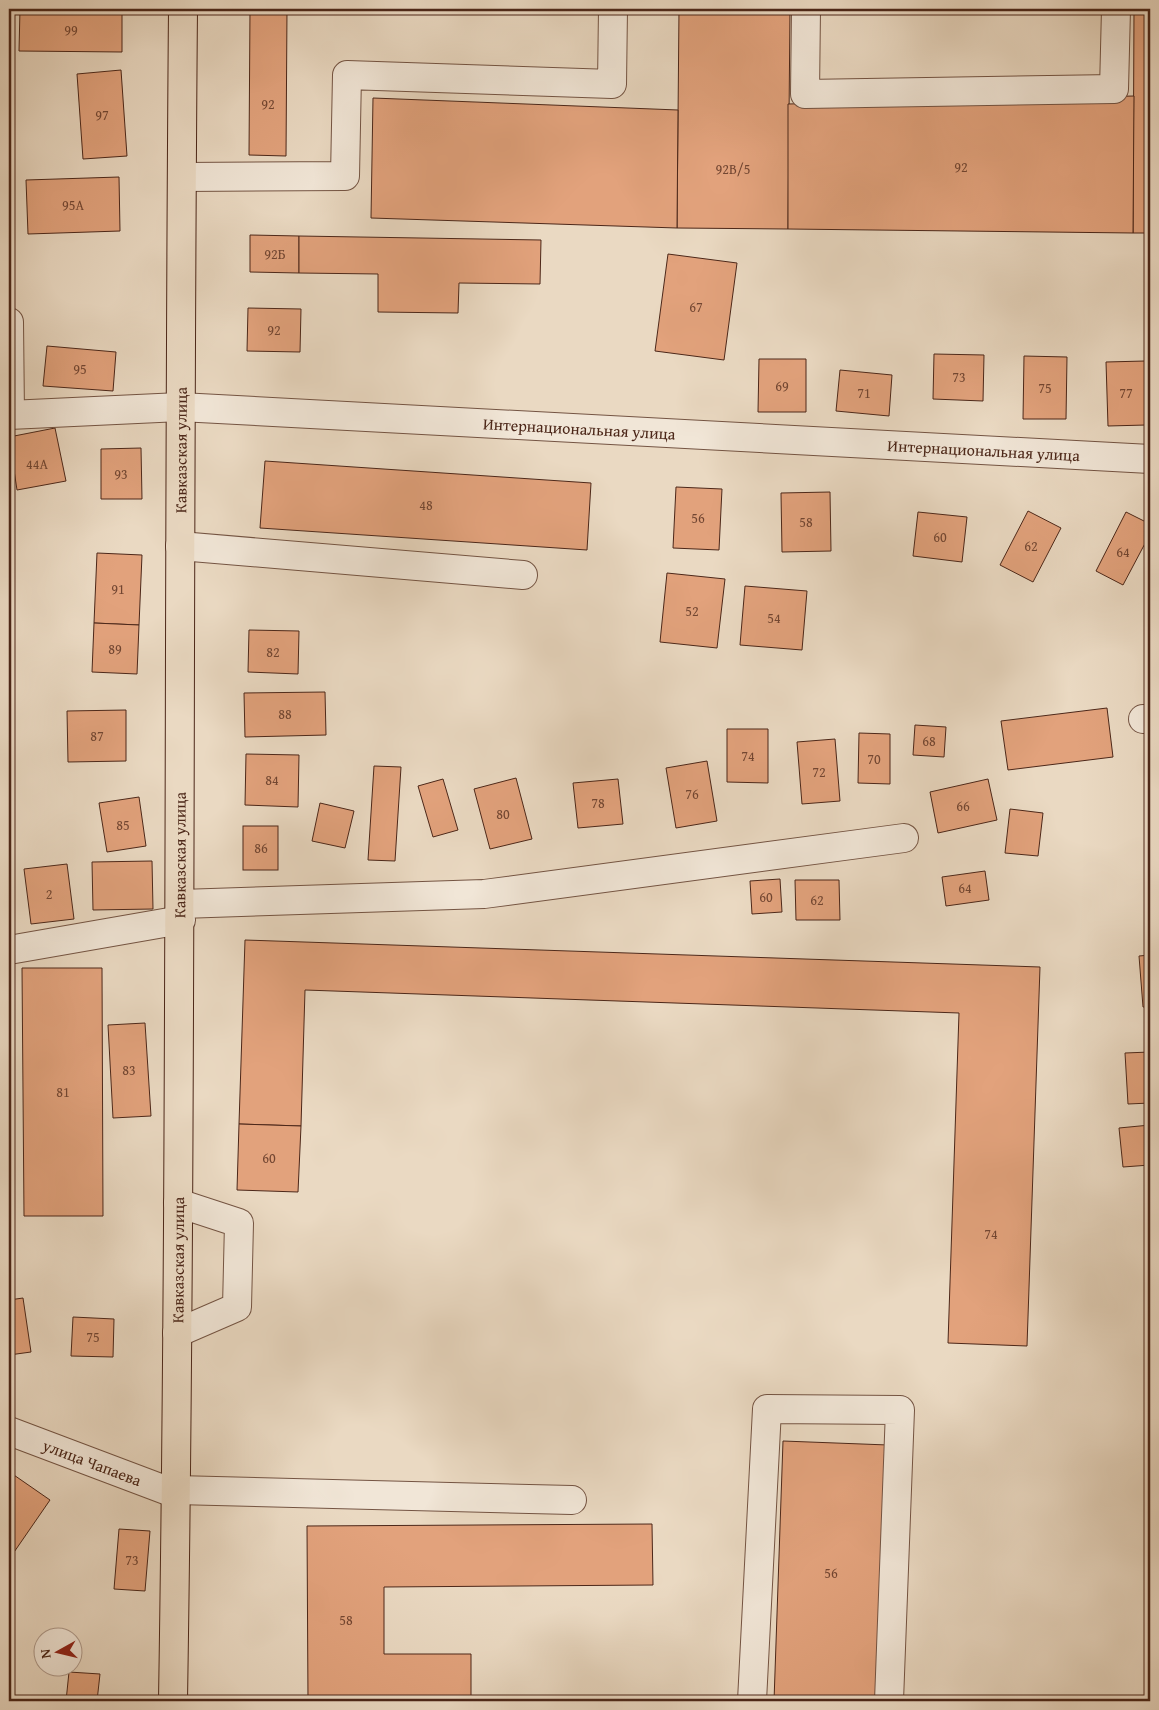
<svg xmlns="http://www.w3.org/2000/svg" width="1159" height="1710" font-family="'Gentium Book Plus',serif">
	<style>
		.building { fill: #e2a27c; stroke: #4c2719 }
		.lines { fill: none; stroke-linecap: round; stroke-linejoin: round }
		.minor-casing { stroke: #745443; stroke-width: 30 }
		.major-casing { stroke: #4c2719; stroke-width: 30 }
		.minor { stroke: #f1e6d7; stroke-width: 28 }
		.major { stroke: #ead9c2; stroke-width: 28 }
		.labels { text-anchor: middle; stroke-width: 5; stroke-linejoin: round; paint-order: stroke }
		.number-label { font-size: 14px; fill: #724632 }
		.street-label { font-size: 16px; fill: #4c2719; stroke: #f1e6d7 }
	</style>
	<rect width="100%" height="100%" fill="#ead9c2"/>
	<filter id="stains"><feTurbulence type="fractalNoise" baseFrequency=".004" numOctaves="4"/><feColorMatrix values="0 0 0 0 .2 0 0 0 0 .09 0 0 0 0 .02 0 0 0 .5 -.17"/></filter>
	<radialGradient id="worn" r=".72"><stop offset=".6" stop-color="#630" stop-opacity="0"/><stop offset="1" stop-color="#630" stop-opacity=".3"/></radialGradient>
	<g class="building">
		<path d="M 20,9 L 122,9 L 122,52 L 19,51 Z"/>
		<path d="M 250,9 L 287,9 L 286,156 L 249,155 Z"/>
		<path d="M 679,9 L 790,9 L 788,229 L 677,228 Z"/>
		<path d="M 1134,9 L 1150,9 L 1150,233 L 1133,233 Z"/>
		<path d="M 121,70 L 127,156 L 83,159 L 77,74 Z"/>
		<path d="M 1134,96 L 1133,233 L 788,229 L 788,104 Z"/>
		<path d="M 373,98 L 678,110 L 677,228 L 371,218 Z"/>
		<path d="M 119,177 L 120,231 L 28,234 L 26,180 Z"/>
		<path d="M 250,235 L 299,236 L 299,273 L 250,272 Z"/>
		<path d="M 299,236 L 541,240 L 540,284 L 459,283 L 458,313 L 378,312 L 378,274 L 299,273 Z"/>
		<path d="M 668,254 L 737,263 L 724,360 L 655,351 Z"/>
		<path d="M 248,308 L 301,309 L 300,352 L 247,351 Z"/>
		<path d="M 47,346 L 116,352 L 113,391 L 43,386 Z"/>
		<path d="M 934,354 L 984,355 L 983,401 L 933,399 Z"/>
		<path d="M 1024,356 L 1067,357 L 1066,419 L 1023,419 Z"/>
		<path d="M 759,359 L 806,359 L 806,412 L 758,412 Z"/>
		<path d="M 1145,361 L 1146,425 L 1108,426 L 1106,362 Z"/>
		<path d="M 840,370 L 892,375 L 889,416 L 836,411 Z"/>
		<path d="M 55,428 L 66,481 L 17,490 L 9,437 Z"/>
		<path d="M 141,448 L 142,499 L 101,499 L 101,449 Z"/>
		<path d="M 265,461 L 591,483 L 587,550 L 260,528 Z"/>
		<path d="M 676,487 L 722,489 L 719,550 L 673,548 Z"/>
		<path d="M 830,492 L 831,551 L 782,552 L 781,493 Z"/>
		<path d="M 1028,511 L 1061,528 L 1033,582 L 1000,565 Z"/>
		<path d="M 918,512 L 967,517 L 962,562 L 913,556 Z"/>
		<path d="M 1126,512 L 1150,524 L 1150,534 L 1123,585 L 1096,571 Z"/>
		<path d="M 97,553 L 142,555 L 139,625 L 94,623 Z"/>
		<path d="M 667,573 L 725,579 L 717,648 L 660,642 Z"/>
		<path d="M 745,586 L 807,591 L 802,650 L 740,645 Z"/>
		<path d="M 94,623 L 139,625 L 137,674 L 92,672 Z"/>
		<path d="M 249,630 L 299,631 L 298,674 L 248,672 Z"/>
		<path d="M 325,692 L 326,735 L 245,737 L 244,693 Z"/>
		<path d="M 1107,708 L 1113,757 L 1008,770 L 1001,721 Z"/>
		<path d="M 126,710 L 126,761 L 68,762 L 67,711 Z"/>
		<path d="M 915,725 L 946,727 L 944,757 L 913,755 Z"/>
		<path d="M 727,729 L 768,729 L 768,783 L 727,782 Z"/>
		<path d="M 859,733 L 890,734 L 890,784 L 858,783 Z"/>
		<path d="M 835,739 L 840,801 L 802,804 L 797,742 Z"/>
		<path d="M 246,754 L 299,755 L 298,807 L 245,805 Z"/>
		<path d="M 707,761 L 717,821 L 676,828 L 666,768 Z"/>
		<path d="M 374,766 L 401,767 L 395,861 L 368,860 Z"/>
		<path d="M 516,778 L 532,839 L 490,849 L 474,789 Z"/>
		<path d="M 443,779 L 458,830 L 433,837 L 418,786 Z"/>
		<path d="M 618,779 L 623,824 L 578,828 L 573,783 Z"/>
		<path d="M 988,779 L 997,820 L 938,833 L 930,792 Z"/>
		<path d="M 139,797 L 146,846 L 107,852 L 99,803 Z"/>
		<path d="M 320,803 L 354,811 L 345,848 L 312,841 Z"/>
		<path d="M 1010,809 L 1043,813 L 1038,856 L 1005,853 Z"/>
		<rect x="243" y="826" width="35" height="44"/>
		<path d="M 152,861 L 153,909 L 93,910 L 92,862 Z"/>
		<path d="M 67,864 L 74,919 L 31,924 L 24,869 Z"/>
		<path d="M 985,871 L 989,900 L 946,906 L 942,877 Z"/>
		<path d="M 780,879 L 782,912 L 752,914 L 750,881 Z"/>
		<path d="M 795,880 L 839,880 L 840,920 L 796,920 Z"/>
		<path d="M 245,940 L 1040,967 L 1027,1346 L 948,1343 L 959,1013 L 305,990 L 301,1126 L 239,1124 Z"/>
		<path d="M 1150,955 L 1150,1007 L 1143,1007 L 1139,956 Z"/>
		<path d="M 22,968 L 102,968 L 103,1216 L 24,1216 Z"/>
		<path d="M 145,1023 L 151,1116 L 113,1118 L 108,1025 Z"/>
		<path d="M 1150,1052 L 1150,1103 L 1128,1104 L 1125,1053 Z"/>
		<path d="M 239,1124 L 301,1126 L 298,1192 L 237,1190 Z"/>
		<path d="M 1150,1125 L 1150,1165 L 1123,1167 L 1119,1128 Z"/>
		<path d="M 23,1298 L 31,1352 L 9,1355 L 9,1300 Z"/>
		<path d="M 73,1317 L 114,1319 L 113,1357 L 71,1356 Z"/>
		<path d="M 783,1441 L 888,1445 L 879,1701 L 774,1701 Z"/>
		<path d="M 11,1473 L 50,1500 L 10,1558 L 9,1477 Z"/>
		<path d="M 652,1524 L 653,1585 L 384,1587 L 384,1654 L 471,1654 L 471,1701 L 308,1701 L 307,1526 Z"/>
		<path d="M 119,1529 L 150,1531 L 145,1591 L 114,1589 Z"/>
		<path d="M 69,1672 L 100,1674 L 97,1701 L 66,1701 Z"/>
	</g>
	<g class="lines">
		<defs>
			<g id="minor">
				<path d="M 806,9 L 805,94 L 1114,89 L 1116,9"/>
				<path d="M 182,177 L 345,176 L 347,75 L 612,84 L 613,9"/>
				<path d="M 9,322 L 10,415"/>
				<path id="s1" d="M 9,415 L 180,407 L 1150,459"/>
				<path d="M 180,546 L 523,575"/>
				<path d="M 1143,719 L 1150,719"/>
				<path d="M 181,904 L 484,894 L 904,838"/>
				<path d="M 9,950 L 181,920"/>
				<path d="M 177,1333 L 237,1307 L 239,1223 L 178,1203"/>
				<path id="s2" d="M 9,1431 L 176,1494"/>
				<path d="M 176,1490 L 572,1500"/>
				<path d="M 752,1701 L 767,1409 L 900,1410 L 889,1701"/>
			</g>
			<g id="major">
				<path id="s3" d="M 173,1701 C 182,1137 178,573 183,9"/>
			</g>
		</defs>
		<use href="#minor" class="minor-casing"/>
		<use href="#major" class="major-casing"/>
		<use href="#minor" class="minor"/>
		<use href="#major" class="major"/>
	</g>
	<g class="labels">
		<g class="number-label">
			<text x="71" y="35">99</text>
			<text x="268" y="109">92</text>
			<text x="102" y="120">97</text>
			<text x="961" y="172">92</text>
			<text x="733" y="174">92В/5</text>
			<text x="73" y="210">95А</text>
			<text x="275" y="259">92Б</text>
			<text x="696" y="312">67</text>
			<text x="274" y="335">92</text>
			<text x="80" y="374">95</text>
			<text x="959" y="382">73</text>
			<text x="782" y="391">69</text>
			<text x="1045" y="393">75</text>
			<text x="864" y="398">71</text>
			<text x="1126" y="398">77</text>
			<text x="37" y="469">44А</text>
			<text x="121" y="479">93</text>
			<text x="426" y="510">48</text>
			<text x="698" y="523">56</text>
			<text x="806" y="527">58</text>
			<text x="940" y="542">60</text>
			<text x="1031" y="551">62</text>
			<text x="1123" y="557">64</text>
			<text x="118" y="594">91</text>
			<text x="692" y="616">52</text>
			<text x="774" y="623">54</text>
			<text x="115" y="654">89</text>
			<text x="273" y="657">82</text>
			<text x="285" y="719">88</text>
			<text x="97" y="741">87</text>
			<text x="929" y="746">68</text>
			<text x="748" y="761">74</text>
			<text x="874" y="764">70</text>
			<text x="819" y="777">72</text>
			<text x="272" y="785">84</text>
			<text x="692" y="799">76</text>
			<text x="598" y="808">78</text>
			<text x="963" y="811">66</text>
			<text x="503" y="819">80</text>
			<text x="123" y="830">85</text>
			<text x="261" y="853">86</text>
			<text x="965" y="893">64</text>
			<text x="49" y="899">2</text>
			<text x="766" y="902">60</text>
			<text x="817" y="905">62</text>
			<text x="129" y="1075">83</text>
			<text x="63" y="1097">81</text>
			<text x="269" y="1163">60</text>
			<text x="991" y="1239">74</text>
			<text x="93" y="1342">75</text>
			<text x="132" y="1565">73</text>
			<text x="831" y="1578">56</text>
			<text x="346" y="1625">58</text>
		</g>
		<g class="street-label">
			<text dy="6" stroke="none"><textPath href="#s1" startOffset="571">Интернациональная улица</textPath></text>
			<text dy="6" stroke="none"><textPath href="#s3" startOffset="1251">Кавказская улица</textPath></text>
			<text dy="6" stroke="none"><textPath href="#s1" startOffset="976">Интернациональная улица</textPath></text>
			<text dy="6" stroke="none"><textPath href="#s3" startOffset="846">Кавказская улица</textPath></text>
			<text dy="6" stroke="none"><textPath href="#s3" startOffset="441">Кавказская улица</textPath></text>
			<text dy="6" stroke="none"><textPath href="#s2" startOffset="89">улица Чапаева</textPath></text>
		</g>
	</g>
	<rect width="1159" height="1710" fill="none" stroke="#ead9c2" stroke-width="30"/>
	<rect x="10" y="10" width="1139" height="1690" fill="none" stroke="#4c2719" stroke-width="2.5"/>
	<rect x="15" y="15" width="1129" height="1680" fill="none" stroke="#4c2719"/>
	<g transform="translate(58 1652) rotate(262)"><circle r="24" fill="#f1e6d7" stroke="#af9a8b"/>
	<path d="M0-4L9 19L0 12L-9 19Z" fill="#8f2418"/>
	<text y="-8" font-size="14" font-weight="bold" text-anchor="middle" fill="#4c2719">N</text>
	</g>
	<rect width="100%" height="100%" filter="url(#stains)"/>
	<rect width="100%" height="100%" fill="url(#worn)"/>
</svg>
